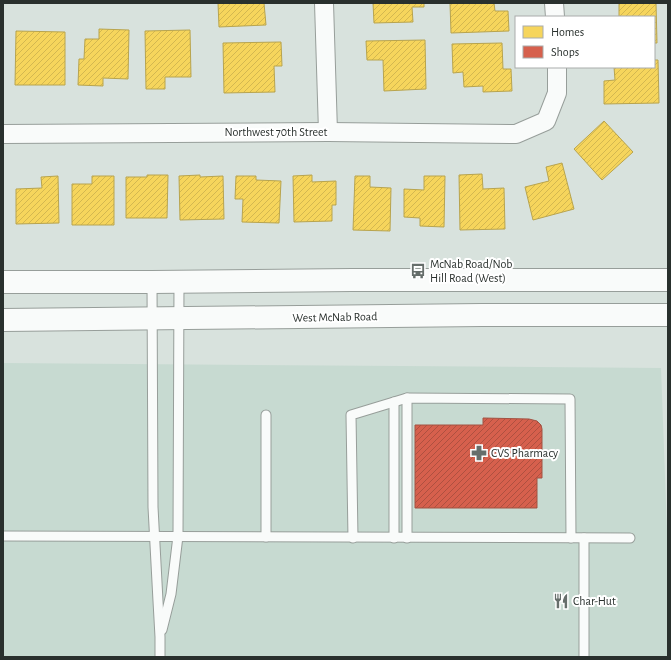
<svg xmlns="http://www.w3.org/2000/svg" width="671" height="660" font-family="'Alegreya Sans',sans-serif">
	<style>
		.built { fill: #c7dad1 }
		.homes { fill: url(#homes-hatch); stroke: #b8a44e }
		.shops { fill: url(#shops-hatch); stroke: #a25243 }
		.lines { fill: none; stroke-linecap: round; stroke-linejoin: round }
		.lane-casing { stroke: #979e9a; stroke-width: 11 }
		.street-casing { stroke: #979e9a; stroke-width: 20 }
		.secondary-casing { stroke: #979e9a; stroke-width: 24 }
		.lane { stroke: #f9fbfa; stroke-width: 9 }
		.street { stroke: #f9fbfa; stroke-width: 18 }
		.secondary { stroke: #f9fbfa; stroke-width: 22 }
		.labels { text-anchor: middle; stroke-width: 4; stroke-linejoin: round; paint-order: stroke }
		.street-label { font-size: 12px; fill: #29302d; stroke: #fff }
		.poi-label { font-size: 12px; fill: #29302d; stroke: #fff; text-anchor: start }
	</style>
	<defs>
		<pattern id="homes-hatch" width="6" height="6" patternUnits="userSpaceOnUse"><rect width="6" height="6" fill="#f6d55c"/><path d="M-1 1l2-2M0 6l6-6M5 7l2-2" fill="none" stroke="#d3b750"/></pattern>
		<pattern id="shops-hatch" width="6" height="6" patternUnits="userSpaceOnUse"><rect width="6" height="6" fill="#d6604d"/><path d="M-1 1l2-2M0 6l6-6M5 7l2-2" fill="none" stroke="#ae5040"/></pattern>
	</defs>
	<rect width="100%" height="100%" fill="#d8e2dd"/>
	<path class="built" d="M 3,363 L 661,368 L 668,557 L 668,657 L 3,657 Z"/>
	<g class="homes">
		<path d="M 218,3 L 264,3 L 266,25 L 219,27 Z"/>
		<path d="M 373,3 L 424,3 L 424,7 L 412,7 L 413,22 L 374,23 Z"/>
		<path d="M 450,3 L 494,3 L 495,11 L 508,11 L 509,31 L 451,33 Z"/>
		<path d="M 619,3 L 656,3 L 657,43 L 654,43 L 654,17 L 619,17 Z"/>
		<path d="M 99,29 L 129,30 L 128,79 L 103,78 L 103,86 L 78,85 L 79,59 L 84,59 L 85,39 L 99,39 Z"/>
		<path d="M 190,30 L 191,77 L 165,77 L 165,89 L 146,89 L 145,31 Z"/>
		<path d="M 16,31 L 65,32 L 65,85 L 15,85 Z"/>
		<path d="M 425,40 L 426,89 L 384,91 L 383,60 L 367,60 L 366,41 Z"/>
		<path d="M 281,42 L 282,66 L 274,66 L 275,92 L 224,93 L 223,43 Z"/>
		<path d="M 502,43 L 503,69 L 511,69 L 512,91 L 483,92 L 483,86 L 464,87 L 463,72 L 453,73 L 452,44 Z"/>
		<path d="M 654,60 L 658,60 L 659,103 L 604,104 L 604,81 L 615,80 L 614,67 L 654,67 Z"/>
		<path d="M 604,121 L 633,152 L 602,180 L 574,149 Z"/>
		<path d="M 562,163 L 574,209 L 533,220 L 525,187 L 549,181 L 546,167 Z"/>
		<path d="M 482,174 L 483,189 L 504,188 L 505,229 L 460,230 L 459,175 Z"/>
		<path d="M 147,175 L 168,175 L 167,218 L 126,218 L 126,177 L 147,177 Z"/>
		<path d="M 200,175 L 200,177 L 223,176 L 224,219 L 180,220 L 179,176 Z"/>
		<path d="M 312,175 L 312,182 L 336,181 L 336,205 L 332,205 L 332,221 L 294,222 L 293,176 Z"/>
		<path d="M 58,176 L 59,223 L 16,224 L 16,189 L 42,188 L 41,177 Z"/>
		<path d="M 92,176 L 114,176 L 114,225 L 72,225 L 72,184 L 92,184 Z"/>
		<path d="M 236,176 L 256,176 L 256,180 L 281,181 L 279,223 L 242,222 L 243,199 L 235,199 Z"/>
		<path d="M 355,176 L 370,176 L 370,187 L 391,188 L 390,231 L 353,230 Z"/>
		<path d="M 424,176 L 445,176 L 444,227 L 420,226 L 420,218 L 404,217 L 404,189 L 424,190 Z"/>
	</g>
	<path class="shops" d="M 483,418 L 529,419 L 537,421 L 541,425 L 542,429 L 542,478 L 537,478 L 537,508 L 415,508 L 415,425 L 483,425 Z"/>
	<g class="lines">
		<defs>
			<g id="lane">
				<path d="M 152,282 L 153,507 L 158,601 L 160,637 L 160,657"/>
				<path d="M 394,402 L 394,538"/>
				<path d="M 266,415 L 266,537"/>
				<path d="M 3,536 L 630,538"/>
				<path d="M 353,538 L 351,415 L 407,398 L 570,399 L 571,538"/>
				<path d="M 407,538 L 407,398"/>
				<path d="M 162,630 L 171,594 L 178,536 L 179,282"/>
				<path d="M 584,657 L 584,538"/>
			</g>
			<g id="street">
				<path d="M 324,3 L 328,132"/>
				<path d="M 554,3 L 555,17"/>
				<path d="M 3,134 L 328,132 L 516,134 L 546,121 L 557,93 L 557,67"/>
			</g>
			<g id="secondary">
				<path d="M 3,282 L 152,282 L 352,280 L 668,280"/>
				<path d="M 3,320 L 482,315 L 668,315"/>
			</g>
		</defs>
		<use href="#lane" class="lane-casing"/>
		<use href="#street" class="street-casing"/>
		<use href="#secondary" class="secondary-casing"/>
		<use href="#lane" class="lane"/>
		<use href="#street" class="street"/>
		<use href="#secondary" class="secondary"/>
	</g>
	<defs>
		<symbol id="bus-bare" viewBox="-9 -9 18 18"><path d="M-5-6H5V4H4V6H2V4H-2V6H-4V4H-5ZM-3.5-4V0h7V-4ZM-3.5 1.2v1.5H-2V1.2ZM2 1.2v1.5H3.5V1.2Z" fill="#666e6b" stroke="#fff" stroke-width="2.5" paint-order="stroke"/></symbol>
		<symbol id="pharmacy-bare" viewBox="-9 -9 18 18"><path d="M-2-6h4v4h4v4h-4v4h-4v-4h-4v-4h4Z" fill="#666e6b" stroke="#fff" stroke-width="2.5" paint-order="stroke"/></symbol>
		<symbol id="restaurant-bare" viewBox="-9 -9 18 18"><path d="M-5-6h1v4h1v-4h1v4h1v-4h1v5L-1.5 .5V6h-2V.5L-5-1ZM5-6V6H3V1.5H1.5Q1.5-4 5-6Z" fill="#666e6b" stroke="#fff" stroke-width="2.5" paint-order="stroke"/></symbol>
	</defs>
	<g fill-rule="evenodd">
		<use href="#bus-bare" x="407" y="260" width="22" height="22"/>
		<use href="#pharmacy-bare" x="468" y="442" width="22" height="22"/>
		<use href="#restaurant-bare" x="550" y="590" width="22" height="22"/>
	</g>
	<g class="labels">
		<g class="street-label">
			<text x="276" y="136">Northwest 70th Street</text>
			<text transform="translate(335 317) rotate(-1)" y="4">West McNab Road</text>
		</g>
		<g class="poi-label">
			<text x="430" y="268">McNab Road/Nob<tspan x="430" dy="14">Hill Road (West)</tspan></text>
			<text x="491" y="457">CVS Pharmacy</text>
			<text x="573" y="605">Char-Hut</text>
		</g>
	</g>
	<rect width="671" height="660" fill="none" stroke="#29302d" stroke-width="8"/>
	<rect x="515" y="16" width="140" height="52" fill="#ffffff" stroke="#a9acab"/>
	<rect x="523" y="26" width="20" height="12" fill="#f6d55c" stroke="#a9acab"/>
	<text x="551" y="36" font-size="12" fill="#29302d">Homes</text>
	<rect x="523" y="46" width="20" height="12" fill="#d6604d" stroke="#a9acab"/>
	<text x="551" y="56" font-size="12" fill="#29302d">Shops</text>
</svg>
